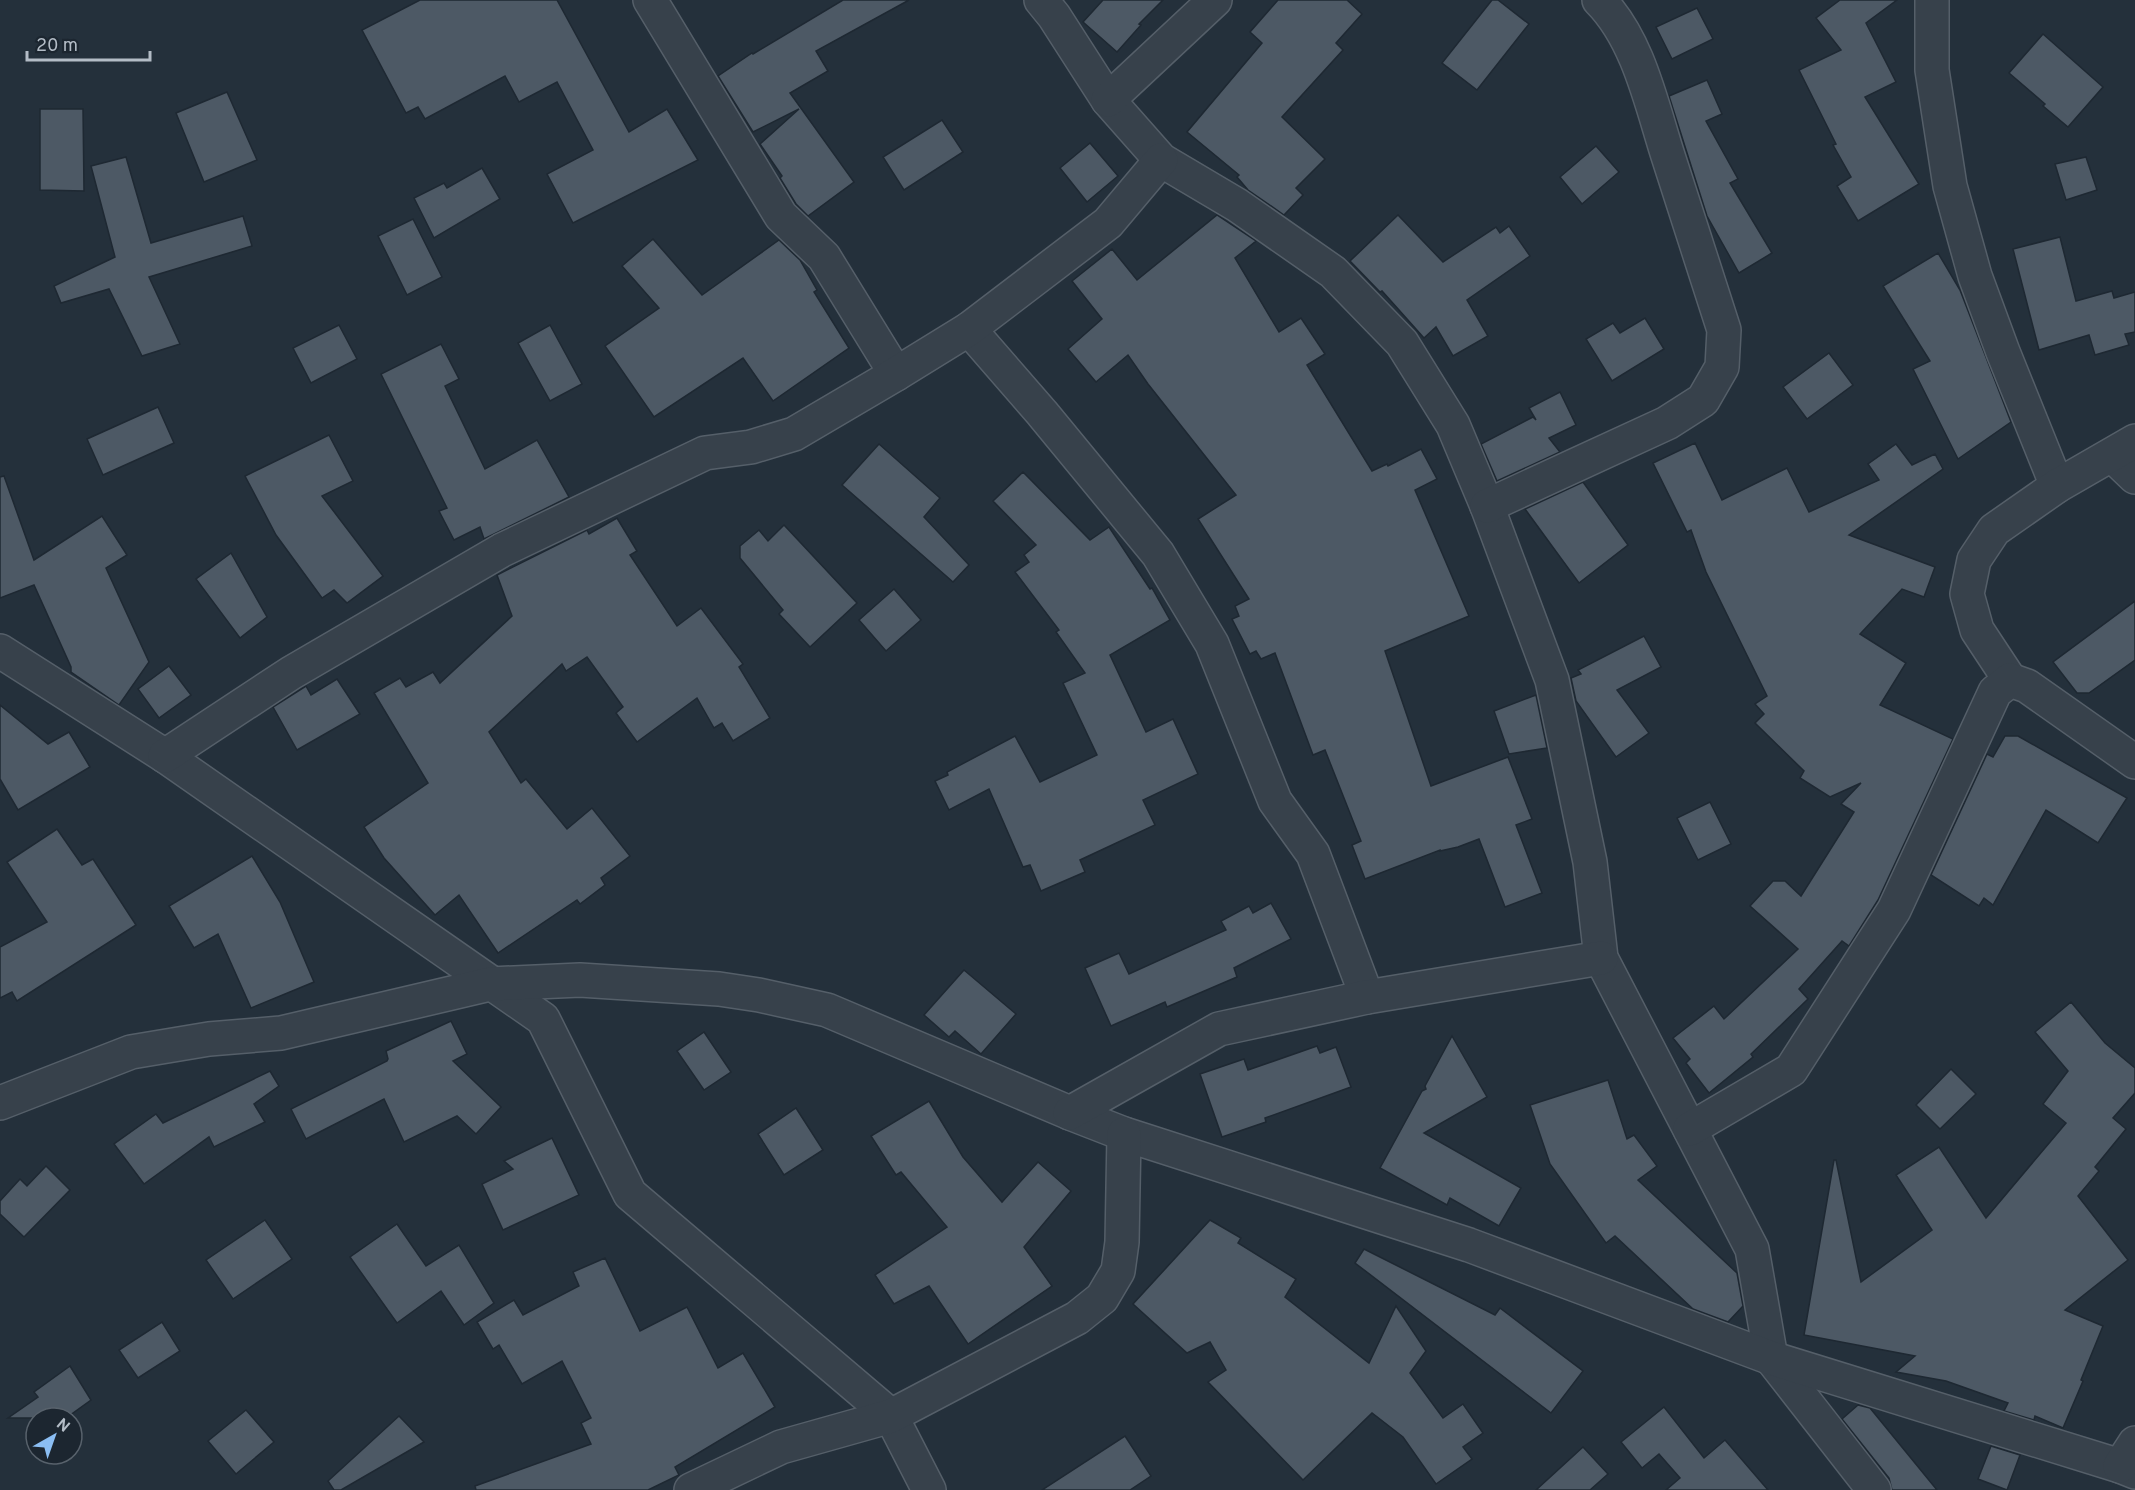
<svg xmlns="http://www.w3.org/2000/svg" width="2135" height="1490" font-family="Overpass,sans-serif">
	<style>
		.building { fill: #4d5965; stroke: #1e2832; stroke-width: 1.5 }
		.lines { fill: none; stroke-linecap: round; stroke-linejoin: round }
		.minor-casing { stroke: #555f69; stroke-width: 36 }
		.minor { stroke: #37414b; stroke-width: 33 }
	</style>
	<rect width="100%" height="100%" fill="#24303b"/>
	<g class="building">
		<path d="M 420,0 L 557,0 L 629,132 L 667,109 L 698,160 L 573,223 L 547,174 L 593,150 L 557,82 L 519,102 L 505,76 L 425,119 L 418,107 L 406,113 L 362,30 Z"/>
		<path d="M 843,0 L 909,0 L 816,51 L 828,71 L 790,93 L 854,182 L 808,216 L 796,204 L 780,178 L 782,176 L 760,144 L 799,109 L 753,132 L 718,76 L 752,53 L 753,54 Z"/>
		<path d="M 1103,0 L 1163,0 L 1139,24 L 1141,25 L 1117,52 L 1083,22 Z"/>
		<path d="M 1278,0 L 1347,0 L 1362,14 L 1336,43 L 1343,50 L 1282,117 L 1325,159 L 1296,188 L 1303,195 L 1284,215 L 1248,190 L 1237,177 L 1239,175 L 1187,132 L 1262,43 L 1250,32 Z"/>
		<path d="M 1492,0 L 1498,0 L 1529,24 L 1477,90 L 1442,63 Z"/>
		<path d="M 1840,0 L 1897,0 L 1866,23 L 1896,82 L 1865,97 L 1919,184 L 1858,221 L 1837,186 L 1851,177 L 1833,145 L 1836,144 L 1799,70 L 1841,50 L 1816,18 Z"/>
		<path d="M 1697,8 L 1713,39 L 1672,59 L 1656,27 Z"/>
		<path d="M 2043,34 L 2103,87 L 2068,127 L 2043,106 L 2045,104 L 2009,73 Z"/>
		<path d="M 1707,80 L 1722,114 L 1706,121 L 1738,179 L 1730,183 L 1772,253 L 1739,273 L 1707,216 L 1669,96 Z"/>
		<path d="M 227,92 L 257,160 L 204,182 L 176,113 Z"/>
		<path d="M 40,109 L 83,109 L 84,191 L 40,190 Z"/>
		<path d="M 942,120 L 963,152 L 904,190 L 883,157 Z"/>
		<path d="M 1090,143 L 1118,176 L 1087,202 L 1060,168 Z"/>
		<path d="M 1596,146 L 1619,172 L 1582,204 L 1560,177 Z"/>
		<path d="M 126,157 L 151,243 L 243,216 L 252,246 L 149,277 L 180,344 L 142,356 L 109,289 L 61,303 L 54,286 L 115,257 L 91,166 Z"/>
		<path d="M 2086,157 L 2097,190 L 2066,200 L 2055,164 Z"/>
		<path d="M 482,168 L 500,199 L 434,238 L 414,198 L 444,183 L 447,188 Z"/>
		<path d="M 1217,215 L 1256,241 L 1235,258 L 1279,332 L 1301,318 L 1325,354 L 1307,365 L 1372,471 L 1387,464 L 1388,466 L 1421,449 L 1437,479 L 1415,490 L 1469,616 L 1385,651 L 1431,786 L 1508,757 L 1532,819 L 1516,825 L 1542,893 L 1505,907 L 1479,839 L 1458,847 L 1440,851 L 1440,850 L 1365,879 L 1352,845 L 1361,841 L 1325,750 L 1313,755 L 1275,653 L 1261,659 L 1256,651 L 1250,654 L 1232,619 L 1239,616 L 1235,606 L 1249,599 L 1198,519 L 1236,495 L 1148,384 L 1128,355 L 1096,382 L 1068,349 L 1102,319 L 1072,281 L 1112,249 L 1137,280 Z"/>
		<path d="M 1398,215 L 1443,262 L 1496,227 L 1500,233 L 1509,226 L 1530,256 L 1467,300 L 1488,336 L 1453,356 L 1436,327 L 1424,338 L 1382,291 L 1380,292 L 1350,261 Z"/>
		<path d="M 413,219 L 442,277 L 407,295 L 378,236 Z"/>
		<path d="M 2060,237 L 2076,301 L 2112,291 L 2114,298 L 2135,292 L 2135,332 L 2125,334 L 2129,345 L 2095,355 L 2089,335 L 2039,350 L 2013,249 Z"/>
		<path d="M 653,239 L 702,295 L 779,240 L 800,260 L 817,290 L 814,292 L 849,348 L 773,401 L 743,358 L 654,417 L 605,346 L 659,308 L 622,266 Z"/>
		<path d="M 1938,253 L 1960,290 L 2011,422 L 1958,459 L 1913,369 L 1930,361 L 1883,286 Z"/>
		<path d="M 1645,318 L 1664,349 L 1612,381 L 1586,339 L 1613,323 L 1620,333 Z"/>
		<path d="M 339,325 L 357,359 L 311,383 L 293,348 Z"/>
		<path d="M 550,325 L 582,384 L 550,401 L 518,343 Z"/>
		<path d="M 441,344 L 459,379 L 445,386 L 485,469 L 537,440 L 569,497 L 484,539 L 480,527 L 454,540 L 439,511 L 447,508 L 381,374 Z"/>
		<path d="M 1829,353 L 1853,385 L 1807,419 L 1783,387 Z"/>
		<path d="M 1560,392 L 1576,425 L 1549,438 L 1560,452 L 1497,481 L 1481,444 L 1533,417 L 1536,420 L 1529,408 Z"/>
		<path d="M 158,407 L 174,443 L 103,475 L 87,439 Z"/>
		<path d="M 329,435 L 353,481 L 322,496 L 383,576 L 347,603 L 334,590 L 322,598 L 276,535 L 245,476 Z"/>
		<path d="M 1695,443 L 1722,500 L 1787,468 L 1809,512 L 1879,480 L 1868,464 L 1896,444 L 1912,465 L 1935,454 L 1943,469 L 1849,535 L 1935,567 L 1924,597 L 1902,589 L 1860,634 L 1906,663 L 1880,705 L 1953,739 L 1878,900 L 1849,946 L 1842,941 L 1799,989 L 1808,999 L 1751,1054 L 1753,1057 L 1709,1093 L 1686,1063 L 1690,1059 L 1673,1038 L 1714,1006 L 1724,1019 L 1798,949 L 1750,906 L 1773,881 L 1785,881 L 1801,896 L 1854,812 L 1841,804 L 1861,783 L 1830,797 L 1800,778 L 1804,771 L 1755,723 L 1764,714 L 1755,704 L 1767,696 L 1706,572 L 1691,530 L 1687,532 L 1653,463 Z"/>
		<path d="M 879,444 L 940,498 L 924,517 L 969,565 L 953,582 L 842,485 Z"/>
		<path d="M 1023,472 L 1090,540 L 1109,527 L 1150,589 L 1152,588 L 1170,620 L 1110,655 L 1146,732 L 1173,719 L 1198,774 L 1143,800 L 1155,825 L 1080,860 L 1085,872 L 1041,891 L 1030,865 L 1023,867 L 989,789 L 949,810 L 935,781 L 948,775 L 947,772 L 1015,736 L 1040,782 L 1097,755 L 1063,683 L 1085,673 L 1056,632 L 1059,630 L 1015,572 L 1029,562 L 1024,555 L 1036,545 L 993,501 Z"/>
		<path d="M 4,476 L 34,560 L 102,516 L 127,555 L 106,568 L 149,662 L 119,705 L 71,672 L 71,667 L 34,585 L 0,598 L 0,477 Z"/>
		<path d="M 1583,482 L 1628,545 L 1579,583 L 1525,509 Z"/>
		<path d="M 617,518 L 637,551 L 630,555 L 677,626 L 701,608 L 743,664 L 739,667 L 770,718 L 733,741 L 722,723 L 714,728 L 697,698 L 637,742 L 616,713 L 623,707 L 587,657 L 566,671 L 562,664 L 489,732 L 521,783 L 526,779 L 567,829 L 592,808 L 630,856 L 601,878 L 605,885 L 580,904 L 577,900 L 498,953 L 459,895 L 435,915 L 384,858 L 364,827 L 428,783 L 374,693 L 400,678 L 406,687 L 433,672 L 440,683 L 512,616 L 497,575 L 587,530 L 589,534 Z"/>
		<path d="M 784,525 L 857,603 L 810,647 L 779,614 L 783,610 L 740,558 L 740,546 L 759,530 L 768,541 Z"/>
		<path d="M 231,553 L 267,617 L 240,638 L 196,579 Z"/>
		<path d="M 894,589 L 921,620 L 886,651 L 859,620 Z"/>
		<path d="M 2135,601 L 2135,660 L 2089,693 L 2077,693 L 2053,662 Z"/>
		<path d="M 1644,636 L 1661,667 L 1617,690 L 1649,733 L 1616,757 L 1576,701 L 1571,678 L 1581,674 L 1578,670 Z"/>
		<path d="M 169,666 L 191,695 L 159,718 L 138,689 Z"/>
		<path d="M 337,679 L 360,714 L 297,750 L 273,707 L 306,686 L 311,695 Z"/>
		<path d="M 1536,695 L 1547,748 L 1509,754 L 1494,711 Z"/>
		<path d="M 0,705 L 48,744 L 69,732 L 90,767 L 18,810 L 0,779 Z"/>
		<path d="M 2005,736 L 2018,736 L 2127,798 L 2098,843 L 2046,810 L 1993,905 L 1984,898 L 1979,906 L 1931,875 L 1987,754 L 1993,757 Z"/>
		<path d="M 1710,802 L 1731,844 L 1698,860 L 1677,818 Z"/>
		<path d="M 57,829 L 82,865 L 93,859 L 136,925 L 17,1001 L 12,992 L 0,998 L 0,947 L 47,922 L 7,862 Z"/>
		<path d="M 252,856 L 280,902 L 314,982 L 251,1008 L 218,934 L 194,948 L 169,906 Z"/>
		<path d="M 1271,903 L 1291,939 L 1234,968 L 1237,977 L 1167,1007 L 1165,1002 L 1111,1026 L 1085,968 L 1119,953 L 1129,974 L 1226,930 L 1221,921 L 1249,906 L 1253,913 Z"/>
		<path d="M 964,970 L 1016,1014 L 981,1054 L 955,1031 L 949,1037 L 924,1015 Z"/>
		<path d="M 2071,1002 L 2105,1043 L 2135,1068 L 2135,1093 L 2113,1118 L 2126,1129 L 2095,1167 L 2099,1171 L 2078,1196 L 2128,1260 L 2065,1310 L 2103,1326 L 2081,1380 L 2083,1381 L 2063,1428 L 2035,1416 L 2034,1420 L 2004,1411 L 2008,1403 L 1946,1381 L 1896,1372 L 1915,1356 L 1804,1335 L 1834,1160 L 1836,1160 L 1861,1282 L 1932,1230 L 1896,1175 L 1939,1147 L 1986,1218 L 2066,1123 L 2043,1104 L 2068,1071 L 2035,1032 Z"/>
		<path d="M 451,1021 L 467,1054 L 453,1061 L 501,1107 L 476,1134 L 457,1116 L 404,1142 L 384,1099 L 306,1139 L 291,1109 L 387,1061 L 388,1059 L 386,1051 Z"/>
		<path d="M 704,1032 L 731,1072 L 704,1090 L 677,1051 Z"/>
		<path d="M 1452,1036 L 1487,1097 L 1424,1133 L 1521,1188 L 1499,1226 L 1450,1198 L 1447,1205 L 1380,1168 L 1422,1091 L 1426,1089 L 1425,1086 Z"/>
		<path d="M 1317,1046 L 1320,1053 L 1336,1047 L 1351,1087 L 1265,1118 L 1266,1122 L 1222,1137 L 1200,1074 L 1244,1059 L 1248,1070 Z"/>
		<path d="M 1951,1069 L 1976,1094 L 1940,1129 L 1916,1105 Z"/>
		<path d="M 270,1071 L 279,1086 L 254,1104 L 265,1122 L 214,1147 L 209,1137 L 144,1184 L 114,1144 L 156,1114 L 163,1123 Z"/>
		<path d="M 1608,1080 L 1627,1139 L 1634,1135 L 1657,1166 L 1638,1180 L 1737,1273 L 1743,1306 L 1728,1322 L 1693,1309 L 1615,1236 L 1606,1243 L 1550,1164 L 1530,1105 Z"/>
		<path d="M 929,1101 L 963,1157 L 1002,1202 L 1038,1162 L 1071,1191 L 1024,1247 L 1052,1286 L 968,1344 L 929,1286 L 894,1304 L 875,1275 L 947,1227 L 901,1172 L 896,1175 L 871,1136 Z"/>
		<path d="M 796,1108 L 823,1150 L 784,1175 L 758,1134 Z"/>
		<path d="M 552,1138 L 579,1195 L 503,1230 L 482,1184 L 513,1169 L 504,1161 Z"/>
		<path d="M 46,1166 L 70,1190 L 24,1237 L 0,1214 L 0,1201 L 20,1179 L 27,1186 Z"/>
		<path d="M 265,1220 L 292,1259 L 233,1299 L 206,1260 Z"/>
		<path d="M 1210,1220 L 1241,1238 L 1238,1243 L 1296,1279 L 1285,1297 L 1369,1363 L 1396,1306 L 1426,1351 L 1410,1373 L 1443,1418 L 1463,1404 L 1483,1433 L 1463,1447 L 1472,1459 L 1436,1484 L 1403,1437 L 1372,1413 L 1303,1480 L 1208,1382 L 1226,1370 L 1210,1342 L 1187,1353 L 1133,1304 Z"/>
		<path d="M 397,1224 L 426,1266 L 459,1245 L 494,1303 L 464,1325 L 441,1291 L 397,1323 L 350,1257 Z"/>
		<path d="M 1364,1249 L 1495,1315 L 1500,1308 L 1583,1371 L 1551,1413 L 1355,1263 Z"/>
		<path d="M 605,1258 L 640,1331 L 687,1307 L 718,1368 L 743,1353 L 775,1407 L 675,1467 L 679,1475 L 648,1490 L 476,1490 L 475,1486 L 591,1444 L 581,1423 L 591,1418 L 562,1361 L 522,1384 L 499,1345 L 493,1349 L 477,1322 L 514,1300 L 523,1315 L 579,1286 L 573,1272 Z"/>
		<path d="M 162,1322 L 180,1351 L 138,1378 L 119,1350 Z"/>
		<path d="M 70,1366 L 91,1400 L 66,1418 L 8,1418 L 38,1397 L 34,1392 Z"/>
		<path d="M 1858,1405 L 1870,1408 L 1937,1490 L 1892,1490 L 1889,1478 L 1842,1419 Z"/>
		<path d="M 1664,1407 L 1704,1458 L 1725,1440 L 1768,1490 L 1666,1490 L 1680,1478 L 1659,1454 L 1642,1468 L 1621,1442 Z"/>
		<path d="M 246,1410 L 274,1442 L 236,1474 L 208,1441 Z"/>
		<path d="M 399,1416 L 424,1442 L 341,1490 L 334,1490 L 328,1481 Z"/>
		<path d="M 1125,1436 L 1151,1476 L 1130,1490 L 1042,1490 Z"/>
		<path d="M 1991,1446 L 2020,1455 L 2007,1490 L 1978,1479 Z"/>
		<path d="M 1583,1447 L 1608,1474 L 1590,1490 L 1536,1490 Z"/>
	</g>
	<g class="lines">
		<defs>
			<g id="minor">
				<path d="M 650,0 L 781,216 L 824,257 L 896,374"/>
				<path d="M 1041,0 L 1054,16 L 1108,100 L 1161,160 L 1237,205 L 1333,272 L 1402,343 L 1453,425 L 1487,506 L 1552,680 L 1590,862 L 1601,958 L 1752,1249 L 1771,1358 L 1874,1490"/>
				<path d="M 1932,0 L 1932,70 L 1950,186 L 1975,276 L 2003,352 L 2057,486"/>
				<path d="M 1108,100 L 1215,0"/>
				<path d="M 969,329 L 1042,413 L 1158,554 L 1212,644 L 1275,801 L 1313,854 L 1367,997"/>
				<path d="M 2112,455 L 2135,477"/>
				<path d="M 1487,506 L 1667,423 L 1703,400 L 1722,367 L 1724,330 C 1706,273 1687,216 1669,159 C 1652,107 1639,40 1599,0"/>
				<path d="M 0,651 L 165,756 L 543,1019 L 630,1194 L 891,1416 L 929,1490"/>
				<path d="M 2010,680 L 1977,630 L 1967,594 L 1974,560 L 1994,530 L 2057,486 L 2135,441"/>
				<path d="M 165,756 L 291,673 L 502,550 L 705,453 L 751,447 L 794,434 L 896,374 L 969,329 L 1108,223 L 1161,160"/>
				<path d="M 0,1103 L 131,1052 L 209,1039 L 281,1033 L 490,984 L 580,980 L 719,989 L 759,995 L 827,1010 L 1070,1113 L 1124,1134 L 1469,1245 L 1771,1358 L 2120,1466 L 2135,1472"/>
				<path d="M 1070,1113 L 1219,1029 L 1367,997 L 1601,958"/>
				<path d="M 1690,1129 L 1791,1070 L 1894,910 L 1995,692 L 2010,680 L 2027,686 L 2135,762"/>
				<path d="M 2120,1466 L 2135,1443"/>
				<path d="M 691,1490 L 781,1447 L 891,1416 L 1077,1318 L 1102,1298 L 1118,1271 L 1122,1242 L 1124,1134"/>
			</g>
		</defs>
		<use href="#minor" class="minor-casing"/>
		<use href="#minor" class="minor"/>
	</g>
	<g transform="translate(54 1436) rotate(40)"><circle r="28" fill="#1c2630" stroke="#58626c" stroke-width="1.5"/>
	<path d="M0-4.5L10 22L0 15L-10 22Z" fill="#8bbef3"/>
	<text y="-9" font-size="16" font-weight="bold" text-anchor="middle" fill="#b3bcc6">N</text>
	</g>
	<path d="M27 51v9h123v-9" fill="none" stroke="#b3bcc6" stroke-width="3"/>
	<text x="36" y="51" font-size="18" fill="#b3bcc6" stroke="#1c2630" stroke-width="4.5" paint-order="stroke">20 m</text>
</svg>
